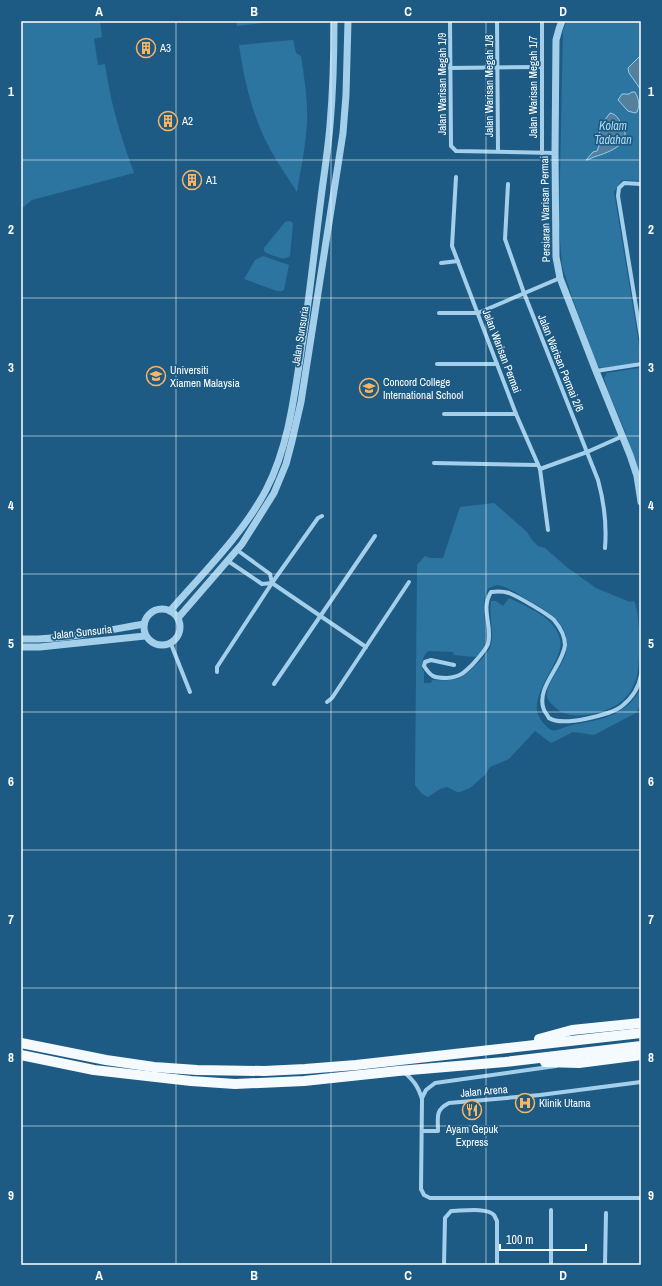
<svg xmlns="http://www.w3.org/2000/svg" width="662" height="1286" font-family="'Archivo Narrow',sans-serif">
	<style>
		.green { fill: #2c75a1 }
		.water { fill: #53819d; stroke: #97cdec }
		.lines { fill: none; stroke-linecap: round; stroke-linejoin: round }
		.minor { stroke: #a4cfea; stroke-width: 4 }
		.tertiary { stroke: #a4cfea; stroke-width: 7 }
		.trunk { stroke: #f4fafe; stroke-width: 10 }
		.grid { fill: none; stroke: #fff; stroke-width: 1; stroke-opacity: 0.55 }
		.labels { text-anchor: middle; stroke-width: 3.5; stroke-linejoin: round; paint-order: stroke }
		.poi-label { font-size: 11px; fill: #fff; stroke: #1d5b84; text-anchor: start }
		.street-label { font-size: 11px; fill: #fff; stroke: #1d5b84 }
		.water-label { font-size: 12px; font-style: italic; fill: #afd9f2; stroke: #1d5b84 }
		.neatline { fill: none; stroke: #fff; stroke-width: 1.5 }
		.grid-label { font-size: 13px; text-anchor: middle; font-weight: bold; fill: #fff }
	</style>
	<rect width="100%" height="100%" fill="#1d5b84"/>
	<g class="green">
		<path d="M 21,21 L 100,21 L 102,37 L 94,39 L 98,65 L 105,64 C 110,102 121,137 134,173 L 32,200 L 21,209 Z"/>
		<path d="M 236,21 L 277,21 L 237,26 Z"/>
		<path d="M 567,21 L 641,21 L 641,181 L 622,180 L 614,192 L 641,356 L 639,361 L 635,363 L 603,368 L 599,367 L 596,362 L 572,297 L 562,266 L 559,225 L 563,30 Z"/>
		<path d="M 293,40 L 296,53 L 301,56 C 304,78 308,99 307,121 C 306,145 301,168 297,192 C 287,176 276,161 268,145 C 252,114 244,80 239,45 Z"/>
		<path d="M 288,221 L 292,222 L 293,224 L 290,256 C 284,262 273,255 266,253 L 264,251 L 264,248 L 285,222 Z"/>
		<path d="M 263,256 L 289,265 L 284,290 L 281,291 L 277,291 L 244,279 L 255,260 Z"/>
		<path d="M 638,368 L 641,369 L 641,481 L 625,431 L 608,391 L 604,378 L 607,373 Z"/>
		<path d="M 494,503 L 527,532 L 532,540 L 538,546 L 545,548 L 568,568 L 596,588 L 630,602 L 634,601 C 641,613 640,662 637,676 C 635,685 630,693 624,699 C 613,711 579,720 564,713 C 560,712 557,709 554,706 C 551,704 548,701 547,697 C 545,686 561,667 565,656 C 574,625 549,612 526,599 C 517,593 508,587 497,585 L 489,588 C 475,604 498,650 474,657 L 454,655 L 453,652 L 428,651 C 422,657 422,662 422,670 L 424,671 L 424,683 L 431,683 L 432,680 C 440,680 449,681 456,679 C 466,677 488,655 491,645 C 494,631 489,616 491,601 L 496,601 L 503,606 L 509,598 C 527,607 555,617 560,639 C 565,658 534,687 537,711 C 538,717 545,727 551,730 C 557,732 563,727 569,726 C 587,721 605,721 621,710 C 630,705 637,696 641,687 L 641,704 L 636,713 L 594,735 L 573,732 L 551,743 L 535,731 L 509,759 L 490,767 L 485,775 L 470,788 L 460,792 L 457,792 L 447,787 L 440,789 L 428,797 L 422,794 L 415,785 L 417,565 L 425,556 L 430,558 L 443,558 L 460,507 Z"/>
	</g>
	<g class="water">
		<path d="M 641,55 L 641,90 L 629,73 L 628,68 Z"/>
		<path d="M 632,92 L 635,92 C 639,99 640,105 637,112 L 635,113 L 628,111 L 618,100 L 622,94 L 629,94 Z"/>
		<path d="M 610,113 C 616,114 618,118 621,123 C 635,143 610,152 594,157 C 591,158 589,160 586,160 L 593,152 L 597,151 L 599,146 L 600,124 L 601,122 L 604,121 Z"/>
	</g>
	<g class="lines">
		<g class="minor">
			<path d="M 450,21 L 451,146 L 456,151 L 555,153"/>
			<path d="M 497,21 L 498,151"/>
			<path d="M 450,68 L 542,67"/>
			<path d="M 542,153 L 542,21"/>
			<path d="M 456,177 L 452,246 L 516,414 L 540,469 L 548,530"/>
			<path d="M 508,184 L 505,239 L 524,293 L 598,480 C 604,502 607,524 605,548"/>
			<path d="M 641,184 L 624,183 L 619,188 L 618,196 L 641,337"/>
			<path d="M 441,263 L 458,261"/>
			<path d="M 439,313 L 478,313 L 560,278"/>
			<path d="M 437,364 L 497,364"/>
			<path d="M 596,371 L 641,364"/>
			<path d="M 444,414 L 516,414"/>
			<path d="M 434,463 L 538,465"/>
			<path d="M 540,469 L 587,452 L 623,436"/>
			<path d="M 237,550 L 270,574 L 272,583"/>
			<path d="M 228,561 L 262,584 L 272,583 L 366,647"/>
			<path d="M 171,644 L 190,692"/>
			<path d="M 454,665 L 431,660 L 425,662 L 424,666 C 431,677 434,678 447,678 C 460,677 464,673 473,664 C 478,658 485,651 488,644 C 493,625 480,610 491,592 C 498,591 503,591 509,593 C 517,596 548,614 554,620 C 559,626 565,636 565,645 C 563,666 535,688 544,710 C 545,712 548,716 549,718 C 562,727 611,715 622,706 C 632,698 639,687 641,675"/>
			<path d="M 217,672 L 217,667 L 272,583 L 318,518 L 322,516"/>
			<path d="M 274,684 L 375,536"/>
			<path d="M 327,702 L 332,698 L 409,582"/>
			<path d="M 404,1072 C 414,1081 418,1086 422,1099 L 421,1189 L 424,1195 L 430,1198 L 641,1198"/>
			<path d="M 422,1098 L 426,1090 L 435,1083 L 556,1066"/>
			<path d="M 422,1131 L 438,1131 C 438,1117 435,1110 449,1103 L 540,1095 L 641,1082"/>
			<path d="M 444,1265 L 445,1218 L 451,1211 C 461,1211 487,1207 494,1215 C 495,1217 496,1219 497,1221 L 497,1265"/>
			<path d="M 551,1265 L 551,1210"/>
			<path d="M 605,1265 L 606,1213"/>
		</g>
		<g class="tertiary">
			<path d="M 562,21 L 559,29 L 556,40 L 555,153 L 556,257 L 560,278 L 596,371 L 630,455 L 637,476 L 641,502"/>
			<circle cx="162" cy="627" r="18"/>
			<path d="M 170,611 C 203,573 243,534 266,490 C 290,444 295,389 303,339 C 310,292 315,245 321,198 C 324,174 328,150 330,125 C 333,91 334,56 334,21"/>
			<path d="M 178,618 L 242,544 L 274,493 L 286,464 L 292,441 L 301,402 L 343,133 L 346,95 L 348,21"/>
			<path d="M 21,639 C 62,640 103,631 144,624"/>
			<path d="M 21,647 L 40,647 L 145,636"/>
		</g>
		<g class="trunk">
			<path d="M 539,1039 L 572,1030 L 641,1023"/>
			<path d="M 21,1043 L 106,1060 L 154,1067 L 197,1070 L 264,1071 L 305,1069 L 356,1065 L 641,1033"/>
			<path d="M 21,1055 L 94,1070 L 191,1081 L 235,1084 L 304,1081 L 398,1071 L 505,1062 L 641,1046"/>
			<path d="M 545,1062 L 579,1063 L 641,1055"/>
		</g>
	</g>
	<path class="grid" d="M 176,21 L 176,1265M 331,21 L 331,1265M 486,21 L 486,1265M 21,160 L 641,160M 21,298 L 641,298M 21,436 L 641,436M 21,574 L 641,574M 21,712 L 641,712M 21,850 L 641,850M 21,988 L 641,988M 21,1126 L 641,1126"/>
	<defs>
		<symbol id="building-ring" viewBox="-11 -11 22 22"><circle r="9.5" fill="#1d5b84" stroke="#fab462" stroke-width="1.5"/><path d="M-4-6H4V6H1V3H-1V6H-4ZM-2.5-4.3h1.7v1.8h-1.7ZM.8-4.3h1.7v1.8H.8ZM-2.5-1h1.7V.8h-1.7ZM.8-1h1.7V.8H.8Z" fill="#fab462"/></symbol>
		<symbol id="university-ring" viewBox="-11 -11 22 22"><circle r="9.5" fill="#1d5b84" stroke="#fab462" stroke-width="1.5"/><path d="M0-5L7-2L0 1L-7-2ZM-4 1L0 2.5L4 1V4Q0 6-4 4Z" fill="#fab462"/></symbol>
		<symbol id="school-ring" viewBox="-11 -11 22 22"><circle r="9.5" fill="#1d5b84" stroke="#fab462" stroke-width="1.5"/><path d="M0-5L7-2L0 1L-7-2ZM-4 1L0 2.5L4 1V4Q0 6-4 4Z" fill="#fab462"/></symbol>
		<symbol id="hospital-ring" viewBox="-11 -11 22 22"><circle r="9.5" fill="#1d5b84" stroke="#fab462" stroke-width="1.5"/><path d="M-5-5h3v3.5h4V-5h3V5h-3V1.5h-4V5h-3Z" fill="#fab462"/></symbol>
		<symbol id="restaurant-ring" viewBox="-11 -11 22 22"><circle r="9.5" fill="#1d5b84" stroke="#fab462" stroke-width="1.5"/><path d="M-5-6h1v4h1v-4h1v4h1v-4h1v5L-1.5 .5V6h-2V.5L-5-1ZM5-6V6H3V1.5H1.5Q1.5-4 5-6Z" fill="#fab462"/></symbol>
	</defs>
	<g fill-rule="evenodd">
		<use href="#building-ring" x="135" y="37" width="22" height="22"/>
		<use href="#building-ring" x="157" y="110" width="22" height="22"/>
		<use href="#building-ring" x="181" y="169" width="22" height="22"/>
		<use href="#university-ring" x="145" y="365" width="22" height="22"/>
		<use href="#school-ring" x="358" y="377" width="22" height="22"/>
		<use href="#hospital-ring" x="514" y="1092" width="22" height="22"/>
		<use href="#restaurant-ring" x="461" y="1099" width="22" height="22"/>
	</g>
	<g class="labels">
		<g class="poi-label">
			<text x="160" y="52">A3</text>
			<text x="182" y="125">A2</text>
			<text x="206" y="184">A1</text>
			<text x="170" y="374">Universiti<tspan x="170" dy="13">Xiamen Malaysia</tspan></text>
			<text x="383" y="386">Concord College<tspan x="383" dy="13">International School</tspan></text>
			<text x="539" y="1107">Klinik Utama</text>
			<text x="472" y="1133" text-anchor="middle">Ayam Gepuk<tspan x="472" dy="13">Express</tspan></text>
		</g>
		<g class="street-label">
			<text transform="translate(442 84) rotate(-90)" y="4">Jalan Warisan Megah 1/9</text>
			<text transform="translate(489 86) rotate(-90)" y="4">Jalan Warisan Megah 1/8</text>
			<text transform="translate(533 87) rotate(-90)" y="4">Jalan Warisan Megah 1/7</text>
			<text transform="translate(545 209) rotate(-91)" y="4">Persiaran Warisan Permai</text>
			<text transform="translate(300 336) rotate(-81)" y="4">Jalan Sunsuria</text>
			<text transform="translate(502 351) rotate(69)" y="4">Jalan Warisan Permai</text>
			<text transform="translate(561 363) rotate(68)" y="4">Jalan Warisan Permai 2/6</text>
			<text transform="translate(82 632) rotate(-6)" y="4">Jalan Sunsuria</text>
			<text transform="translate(484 1091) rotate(-5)" y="4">Jalan Arena</text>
		</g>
		<g class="water-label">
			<text x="613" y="130">Kolam<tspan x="613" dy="14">Tadahan</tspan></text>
		</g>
	</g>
	<rect width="662" height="1286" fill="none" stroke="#1d5b84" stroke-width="44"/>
	<path d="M500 1244v6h86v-6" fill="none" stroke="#ffffff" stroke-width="2"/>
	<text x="506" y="1244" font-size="12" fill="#ffffff" stroke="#1d5b84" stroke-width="3" paint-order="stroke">100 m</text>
	<rect x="22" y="22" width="618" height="1242" class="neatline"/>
	<g class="grid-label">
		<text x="99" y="16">A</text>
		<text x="254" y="16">B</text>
		<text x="408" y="16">C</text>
		<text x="563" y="16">D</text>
		<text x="11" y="96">1</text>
		<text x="651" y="96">1</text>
		<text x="11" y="234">2</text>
		<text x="651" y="234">2</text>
		<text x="11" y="372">3</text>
		<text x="651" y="372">3</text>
		<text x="11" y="510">4</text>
		<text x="651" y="510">4</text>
		<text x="11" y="648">5</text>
		<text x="651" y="648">5</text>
		<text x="11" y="786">6</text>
		<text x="651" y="786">6</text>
		<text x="11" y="924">7</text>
		<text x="651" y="924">7</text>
		<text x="11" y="1062">8</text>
		<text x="651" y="1062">8</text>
		<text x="11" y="1200">9</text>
		<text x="651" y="1200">9</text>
		<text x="99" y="1280">A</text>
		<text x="254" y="1280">B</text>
		<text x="408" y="1280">C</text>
		<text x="563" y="1280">D</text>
	</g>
</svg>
